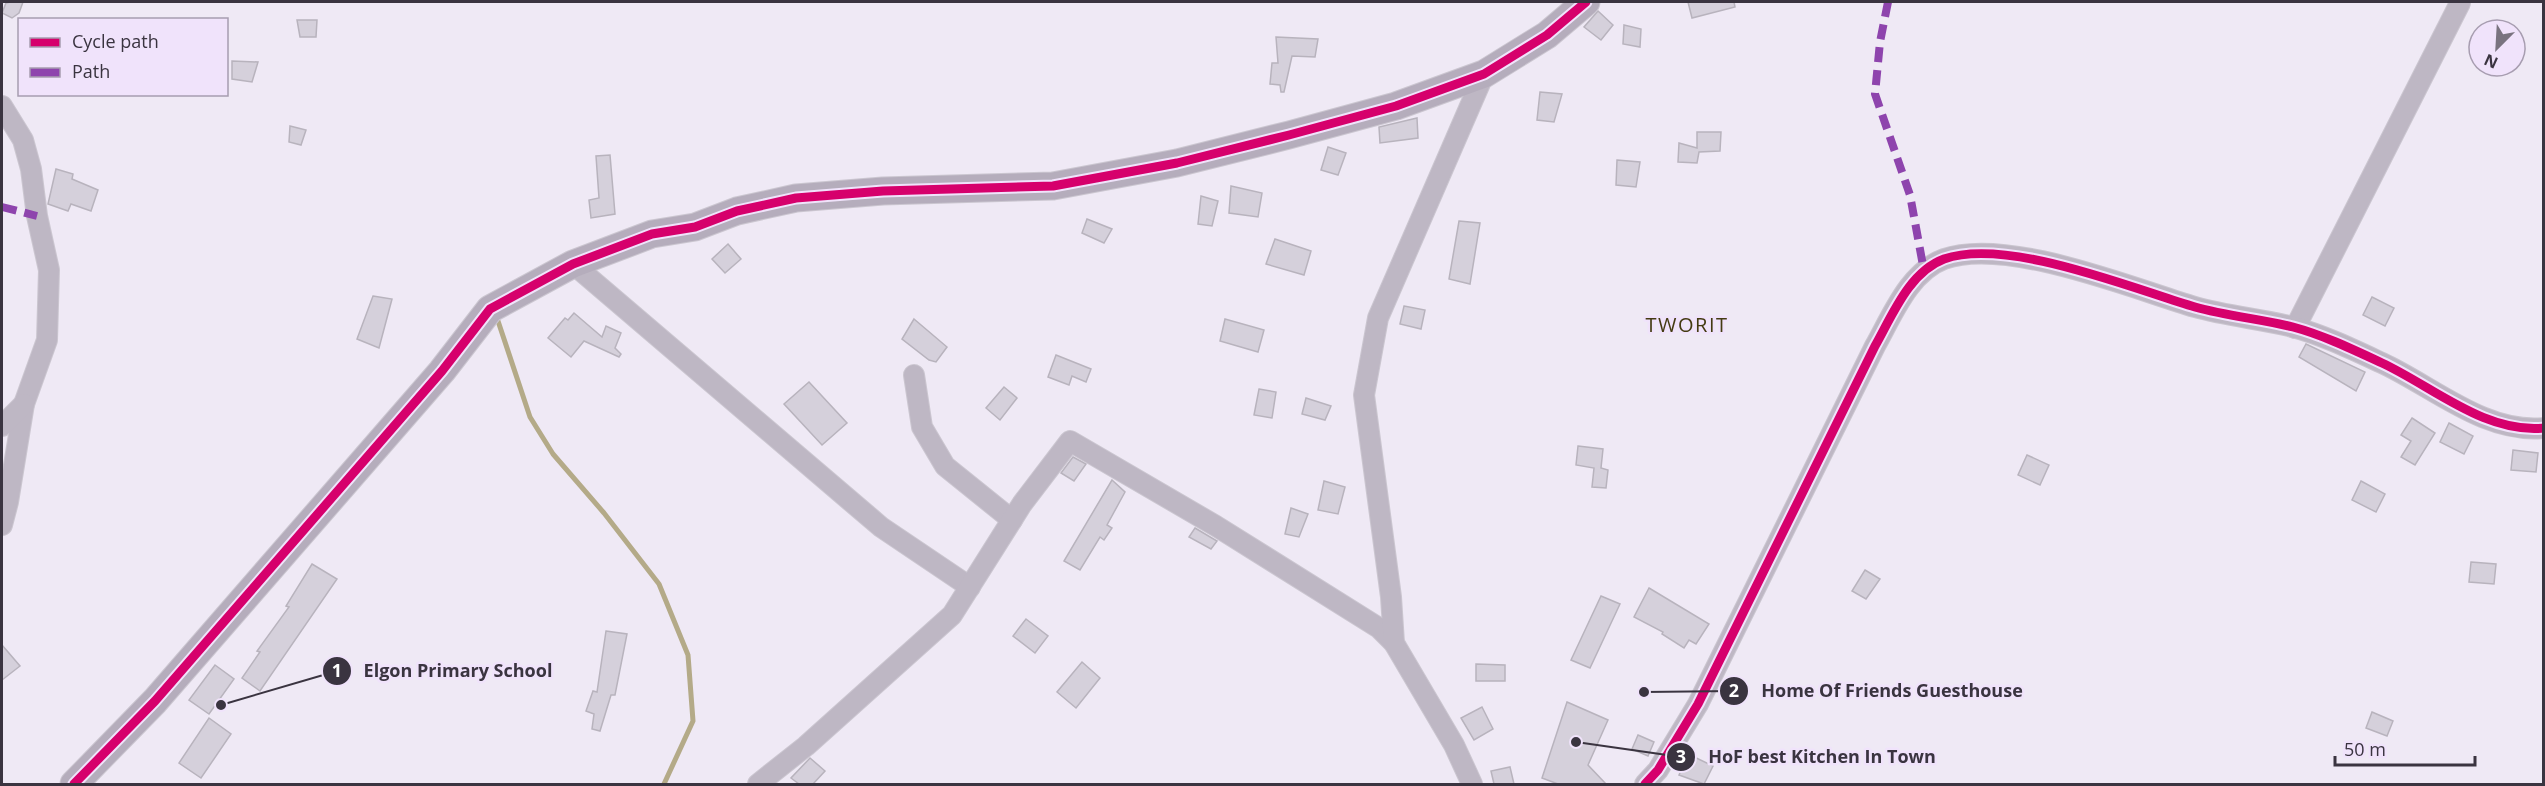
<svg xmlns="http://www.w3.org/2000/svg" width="2545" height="786" font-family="'Open Sans',sans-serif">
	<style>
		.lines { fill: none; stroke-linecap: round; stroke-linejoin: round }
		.stream { stroke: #b4aa88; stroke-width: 5 }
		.building { fill: #d5d0db; stroke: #b8b3bd; stroke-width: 1.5 }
		.street-casing { stroke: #cbc6d0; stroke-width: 22 }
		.secondary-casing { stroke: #cbc6d0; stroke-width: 29 }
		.street { stroke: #beb7c4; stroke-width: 20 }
		.secondary { stroke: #b5adbc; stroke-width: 27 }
		.quiet { stroke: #8e44ad; stroke-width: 8; stroke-dasharray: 15 8; stroke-linecap: butt }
		.cycleway-casing { stroke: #f0e3fb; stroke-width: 13 }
		.cycleway { stroke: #d6006c; stroke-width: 9 }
		.labels { text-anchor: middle; stroke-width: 5; stroke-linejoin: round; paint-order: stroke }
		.quarter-label { font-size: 20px; letter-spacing: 1.5px; fill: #443b12; stroke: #f0e3fb }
		.leader { fill: none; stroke: #3a3440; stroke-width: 2 }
		.callout-dot { fill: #3a3440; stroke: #f0e3fb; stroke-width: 2 }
		.mark-label { font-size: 18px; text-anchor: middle; font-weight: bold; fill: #fff }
		.callout-label { font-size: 18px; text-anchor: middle; font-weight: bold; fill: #3a3440; stroke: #f0e3fb; stroke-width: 5; stroke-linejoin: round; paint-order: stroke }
	</style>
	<rect width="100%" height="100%" fill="#efe9f5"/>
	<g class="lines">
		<path class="stream" d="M 498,321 L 530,417 L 553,454 L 604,513 L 659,584 L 688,655 L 693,721 L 664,784"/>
	</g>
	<g class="building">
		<path d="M 11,2 L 23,2 L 19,13 L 12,18 L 2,13 L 6,3 Z"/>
		<path d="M 1688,2 L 1734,2 L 1735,7 L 1692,18 Z"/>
		<path d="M 1598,11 L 1613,25 L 1601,40 L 1584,27 Z"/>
		<path d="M 297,20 L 317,20 L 316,37 L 300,37 Z"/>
		<path d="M 1624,25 L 1641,29 L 1640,47 L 1623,44 Z"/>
		<path d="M 1276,37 L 1318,39 L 1315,57 L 1292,56 L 1284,92 L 1281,92 L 1280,85 L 1270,84 L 1272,63 L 1278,63 Z"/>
		<path d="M 232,61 L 258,62 L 252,82 L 232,79 Z"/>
		<path d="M 1540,92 L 1562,94 L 1554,122 L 1537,120 Z"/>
		<path d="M 1417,118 L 1418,138 L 1380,143 L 1379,127 Z"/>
		<path d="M 290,126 L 306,130 L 301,145 L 289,142 Z"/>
		<path d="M 1697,132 L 1721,132 L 1720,151 L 1699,152 L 1697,163 L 1678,162 L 1679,143 L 1697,148 Z"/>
		<path d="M 1328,147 L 1346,153 L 1338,175 L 1321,170 Z"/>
		<path d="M 610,155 L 615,214 L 591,218 L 589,200 L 599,198 L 596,156 Z"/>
		<path d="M 1617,160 L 1640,162 L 1636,187 L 1616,185 Z"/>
		<path d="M 56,169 L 73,174 L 72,179 L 98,190 L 91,211 L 71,204 L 68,211 L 48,204 Z"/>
		<path d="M 1231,186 L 1262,193 L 1258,217 L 1229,213 Z"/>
		<path d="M 1201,196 L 1218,201 L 1212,226 L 1198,224 Z"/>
		<path d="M 1087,219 L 1112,229 L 1104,243 L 1082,233 Z"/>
		<path d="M 1459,221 L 1480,223 L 1470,284 L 1449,279 Z"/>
		<path d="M 1275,239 L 1311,251 L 1304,275 L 1266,264 Z"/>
		<path d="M 728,244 L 741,259 L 725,273 L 712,259 Z"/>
		<path d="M 373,296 L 392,299 L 379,348 L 357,339 Z"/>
		<path d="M 2372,297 L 2394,308 L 2385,326 L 2363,315 Z"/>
		<path d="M 1404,306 L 1425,310 L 1421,329 L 1400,324 Z"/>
		<path d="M 574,313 L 602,337 L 606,326 L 621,333 L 615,348 L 621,354 L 619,357 L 584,341 L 571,357 L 548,338 L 565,318 L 568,320 Z"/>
		<path d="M 914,319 L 947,347 L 936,362 L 929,360 L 902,339 Z"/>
		<path d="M 1225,319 L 1264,330 L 1258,352 L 1220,341 Z"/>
		<path d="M 2306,344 L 2365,372 L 2356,391 L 2299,357 Z"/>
		<path d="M 1056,355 L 1091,369 L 1086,382 L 1072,376 L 1069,385 L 1048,377 Z"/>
		<path d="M 809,382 L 847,423 L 822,445 L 784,404 Z"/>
		<path d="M 1004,387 L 1017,398 L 1000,420 L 986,408 Z"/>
		<path d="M 1259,389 L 1276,392 L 1272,418 L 1254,415 Z"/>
		<path d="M 1306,398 L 1331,406 L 1325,420 L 1302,414 Z"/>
		<path d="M 2412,418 L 2435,433 L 2415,465 L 2401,457 L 2411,441 L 2401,435 Z"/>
		<path d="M 2449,423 L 2473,436 L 2464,454 L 2440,442 Z"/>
		<path d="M 1578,446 L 1603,449 L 1601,468 L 1608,470 L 1606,488 L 1592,487 L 1594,468 L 1576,465 Z"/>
		<path d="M 2513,450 L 2538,453 L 2536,472 L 2511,470 Z"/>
		<path d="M 2027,455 L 2049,465 L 2040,485 L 2018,475 Z"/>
		<path d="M 1073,457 L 1086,464 L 1074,481 L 1061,473 Z"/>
		<path d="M 1112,480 L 1125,492 L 1107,525 L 1112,528 L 1104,540 L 1100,537 L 1080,570 L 1064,561 Z"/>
		<path d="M 1324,481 L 1345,487 L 1338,514 L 1318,510 Z"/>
		<path d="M 2361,481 L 2385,494 L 2376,512 L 2352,500 Z"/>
		<path d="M 1291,508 L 1308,514 L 1299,537 L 1285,534 Z"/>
		<path d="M 1195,528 L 1217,541 L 1211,549 L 1189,537 Z"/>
		<path d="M 2471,562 L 2496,564 L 2494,584 L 2469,582 Z"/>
		<path d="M 312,564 L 337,579 L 260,691 L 242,678 L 260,652 L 257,651 L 289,607 L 286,606 Z"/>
		<path d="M 1865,570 L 1880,579 L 1866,599 L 1852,591 Z"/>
		<path d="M 1649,588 L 1709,624 L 1696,644 L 1689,640 L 1684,648 L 1662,634 L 1663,632 L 1634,617 Z"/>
		<path d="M 1601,596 L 1620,604 L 1590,668 L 1571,660 Z"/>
		<path d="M 1026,619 L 1048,636 L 1035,653 L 1013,636 Z"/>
		<path d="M 606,631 L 627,634 L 615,695 L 611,695 L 600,731 L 592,729 L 594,714 L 586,711 L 593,691 L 597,692 Z"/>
		<path d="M 2,645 L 20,666 L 2,680 Z"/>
		<path d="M 1082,662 L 1100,678 L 1076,708 L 1057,692 Z"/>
		<path d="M 1476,664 L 1505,665 L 1505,681 L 1476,681 Z"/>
		<path d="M 215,665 L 234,679 L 209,714 L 189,700 Z"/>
		<path d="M 1567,702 L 1608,720 L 1588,765 L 1606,784 L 1558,784 L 1542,778 Z"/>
		<path d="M 1482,707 L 1493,729 L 1474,740 L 1461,718 Z"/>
		<path d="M 2372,712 L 2393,721 L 2387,736 L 2366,728 Z"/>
		<path d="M 209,718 L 231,734 L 201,778 L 179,763 Z"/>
		<path d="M 1638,735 L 1654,742 L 1648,756 L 1632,749 Z"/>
		<path d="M 1688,754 L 1713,766 L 1704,784 L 1679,775 Z"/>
		<path d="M 810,758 L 825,771 L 813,784 L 799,784 L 791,778 Z"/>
		<path d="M 1510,767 L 1514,784 L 1494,784 L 1491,771 Z"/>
	</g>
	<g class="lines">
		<defs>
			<g id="street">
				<path d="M 2,106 L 23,140 L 31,169 L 37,216 L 49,270 L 47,340 L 24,404 L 8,502 L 2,525"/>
				<path d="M 573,264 L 881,527 L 970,587"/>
				<path d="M 2295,328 L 2460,3"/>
				<path d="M 914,375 L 922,427 L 945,466 L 1012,520"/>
				<path d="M 2,426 L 24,404"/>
				<path d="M 758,784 L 806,746 L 952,615 L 1022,504 L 1070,441 L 1216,526 L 1379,628 L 1394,643"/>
				<path d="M 1472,784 L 1454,745 L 1394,643 L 1391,597 L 1364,395 L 1378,318 L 1484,74"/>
				<path d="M 1645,784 L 1658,770 L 1698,704 L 1875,346 C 1892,316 1909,272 1944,259 C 2007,237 2131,288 2195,307 C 2227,316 2261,319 2293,327 C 2323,335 2354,350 2382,363 C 2432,386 2485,434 2544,428"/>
			</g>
			<path id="secondary" d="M 74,784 L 155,701 L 442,371 L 490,309 L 573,264 L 652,234 L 695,227 L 737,211 L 796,198 L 883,191 L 1053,186 L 1177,163 L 1289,135 L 1396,106 L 1484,74 L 1547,35 L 1586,2"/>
		</defs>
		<use href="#street" class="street-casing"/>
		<use href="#secondary" class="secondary-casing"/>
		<use href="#street" class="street"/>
		<use href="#secondary" class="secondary"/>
		<g class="quiet">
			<path d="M 1888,2 L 1880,42 L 1875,94 L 1910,195 L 1924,271"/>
			<path d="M 2460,3 L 2460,2"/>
			<path d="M 2,207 L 37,216"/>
		</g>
		<defs>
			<g id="cycleway">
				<path d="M 74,784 L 155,701 L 442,371 L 490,309 L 573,264 L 652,234 L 695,227 L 737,211 L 796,198 L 883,191 L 1053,186 L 1177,163 L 1289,135 L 1396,106 L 1484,74 L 1547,35 L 1586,2"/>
				<path d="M 1645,784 L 1658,770 L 1698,704 L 1875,346 C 1892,316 1909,272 1944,259 C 2007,237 2131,288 2195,307 C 2227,316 2261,319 2293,327 C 2323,335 2354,350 2382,363 C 2432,386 2485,434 2544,428"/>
			</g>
		</defs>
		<use href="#cycleway" class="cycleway-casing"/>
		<use href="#cycleway" class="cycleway"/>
	</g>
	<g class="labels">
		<g class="quarter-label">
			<text x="1687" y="332">TWORIT</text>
		</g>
	</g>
	<path class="leader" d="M221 705L337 671M1644 692L1734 691M1576 742L1681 757"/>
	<g class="callout-dot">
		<circle cx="221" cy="705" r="6"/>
		<circle cx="1644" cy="692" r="6"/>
		<circle cx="1576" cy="742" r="6"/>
		<circle cx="337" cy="671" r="15"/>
		<circle cx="1734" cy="691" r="15"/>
		<circle cx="1681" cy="757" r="15"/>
	</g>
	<g class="mark-label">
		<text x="337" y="677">1</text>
		<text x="1734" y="697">2</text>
		<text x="1681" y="763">3</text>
	</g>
	<g class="callout-label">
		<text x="458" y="677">Elgon Primary School</text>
		<text x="1892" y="697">Home Of Friends Guesthouse</text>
		<text x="1822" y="763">HoF best Kitchen In Town</text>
	</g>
	<rect width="2545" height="786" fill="none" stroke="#3a3440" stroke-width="6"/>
	<rect x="18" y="18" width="210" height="78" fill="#f0e3fb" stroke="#a79db0" stroke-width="1.5"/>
	<rect x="30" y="38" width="30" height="9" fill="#d6006c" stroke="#a79db0" stroke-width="1.5"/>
	<text x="72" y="48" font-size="18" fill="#3a3440">Cycle path</text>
	<rect x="30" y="68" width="30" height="9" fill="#8e44ad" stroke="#a79db0" stroke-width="1.5"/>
	<text x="72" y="78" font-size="18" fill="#3a3440">Path</text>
	<g transform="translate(2497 48) rotate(204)"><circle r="28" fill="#f0e3fb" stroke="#a79db0" stroke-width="1.5"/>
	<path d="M0-4.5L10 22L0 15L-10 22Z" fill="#79737f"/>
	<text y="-9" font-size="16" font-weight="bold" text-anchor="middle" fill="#3a3440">N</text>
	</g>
	<path d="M2335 756v9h140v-9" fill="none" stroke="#3a3440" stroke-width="3"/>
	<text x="2344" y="756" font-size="18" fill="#3a3440" stroke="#f0e3fb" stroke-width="4.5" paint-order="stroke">50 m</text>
</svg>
